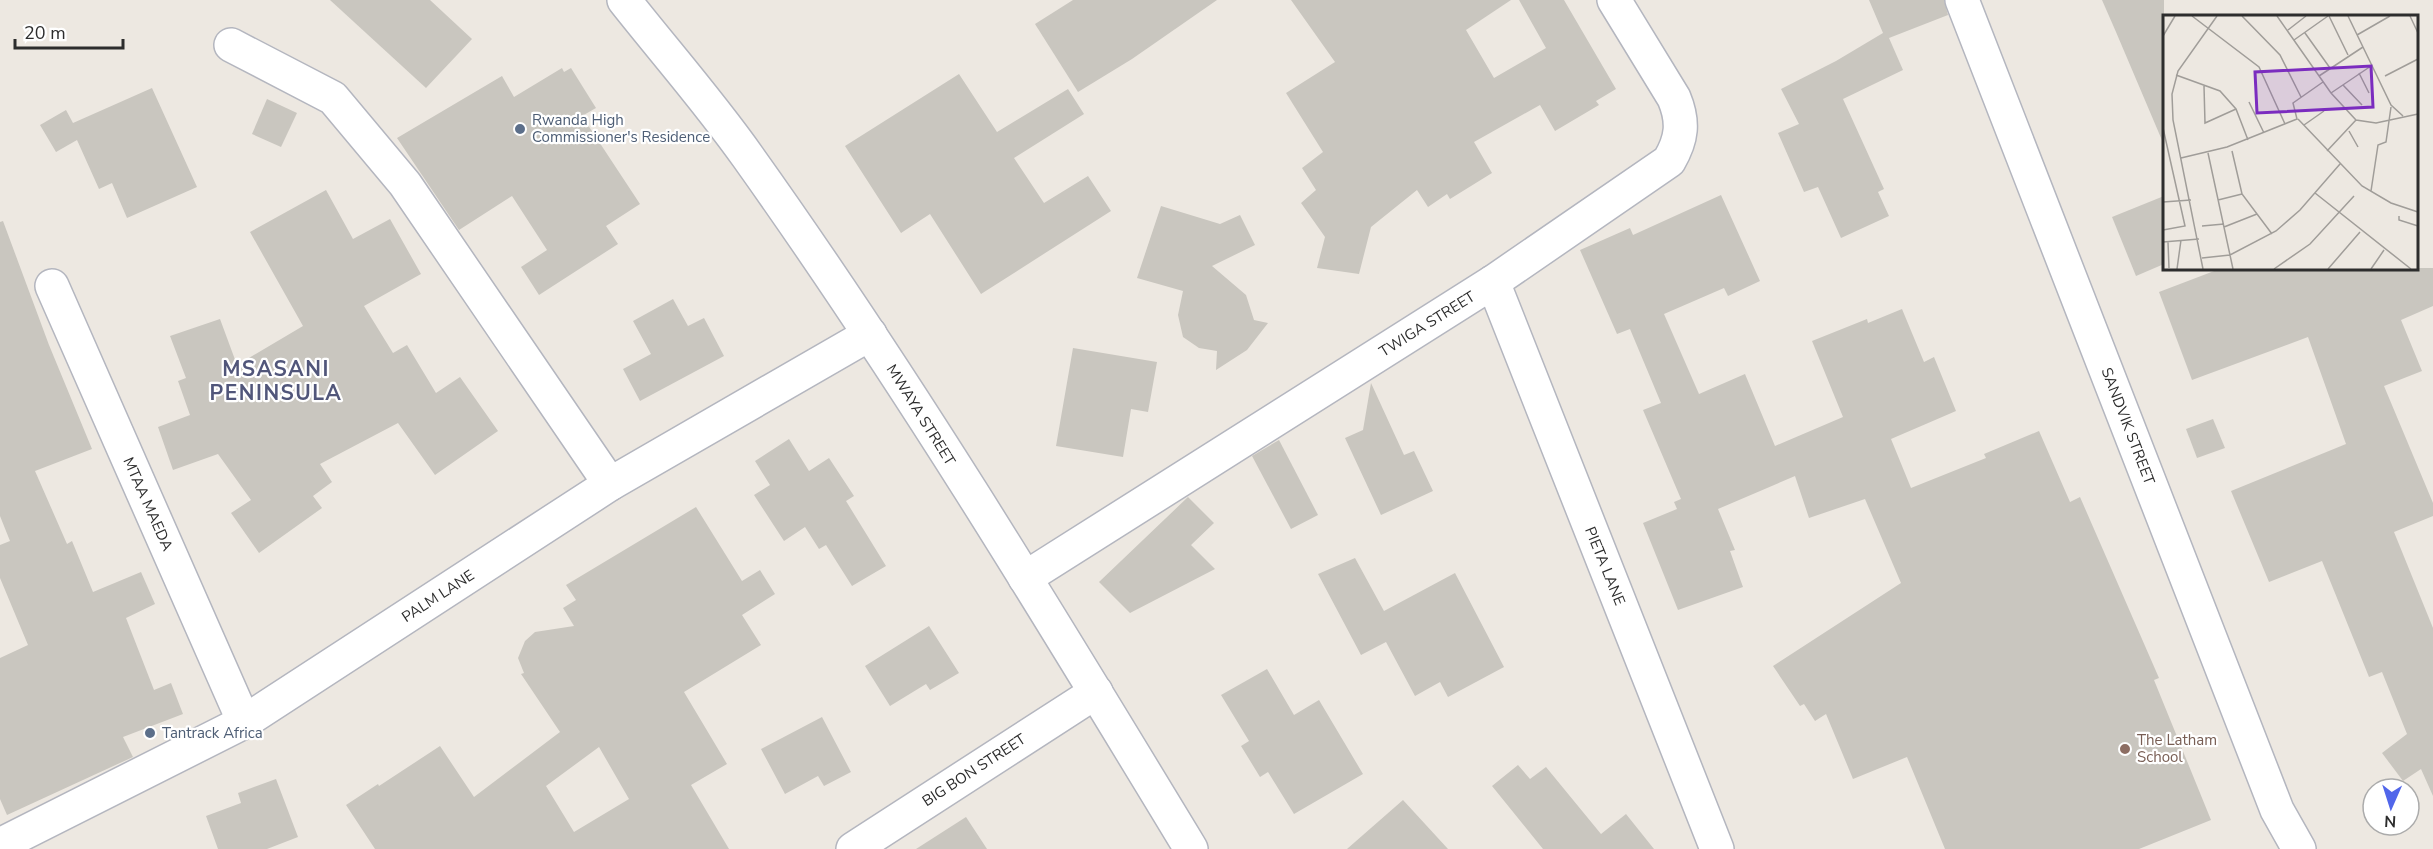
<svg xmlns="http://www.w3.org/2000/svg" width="2433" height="849" font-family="'Nunito Sans',sans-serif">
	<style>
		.building { fill: #c9c6bf; fill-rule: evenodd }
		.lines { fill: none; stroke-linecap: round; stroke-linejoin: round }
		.minor-casing { stroke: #b4b6bf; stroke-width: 36 }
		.tertiary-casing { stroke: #b4b6bf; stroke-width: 36 }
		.minor { stroke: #fff; stroke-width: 33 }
		.tertiary { stroke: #fff; stroke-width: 33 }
		.service-dot { fill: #5c6f8a; stroke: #fff; stroke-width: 2 }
		.education-dot { fill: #8d6e63; stroke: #fff; stroke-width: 2 }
		.labels { text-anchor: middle; stroke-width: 4.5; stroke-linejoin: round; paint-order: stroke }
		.service-label { font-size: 15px; fill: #4e5e75; stroke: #fff; text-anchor: start }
		.street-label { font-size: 15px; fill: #2d2d2d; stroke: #fff }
		.education-label { font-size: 15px; fill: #785e54; stroke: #fff; text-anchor: start }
		.district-label { font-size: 21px; font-weight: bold; letter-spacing: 1.5px; fill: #51567a; stroke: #fff }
		.inset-road { fill: none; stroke: #a09d99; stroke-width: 1.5 }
		.view { fill: #7b2cbf; fill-opacity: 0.15; stroke: #7b2cbf; stroke-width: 3 }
		.inset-edge { fill: none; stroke: #2d2d2d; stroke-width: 3 }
	</style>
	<rect width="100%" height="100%" fill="#ede8e1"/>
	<g class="building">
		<path d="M 330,0 L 430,0 L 472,39 L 426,88 Z"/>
		<path d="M 1073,0 L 1217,0 L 1132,59 L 1078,92 L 1035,24 Z"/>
		<path d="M 1291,0 L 1511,0 L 1466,30 L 1494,78 L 1546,48 L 1519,0 L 1564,0 L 1616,89 L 1596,101 L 1599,105 L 1555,131 L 1540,105 L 1474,142 L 1492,173 L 1450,199 L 1447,194 L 1428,207 L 1417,190 L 1371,227 L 1359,274 L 1317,268 L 1325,237 L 1301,203 L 1316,190 L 1302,168 L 1323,152 L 1286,93 L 1335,62 Z"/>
		<path d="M 1869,0 L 1944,0 L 1948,15 L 1889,38 L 1903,70 L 1843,99 L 1884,189 L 1878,192 L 1889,216 L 1841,238 L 1818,187 L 1804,192 L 1778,133 L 1799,124 L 1781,89 L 1836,61 L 1883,33 Z"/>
		<path d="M 2102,0 L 2164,0 L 2164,145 L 2116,32 Z"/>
		<path d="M 562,68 L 564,72 L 571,68 L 596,108 L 582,116 L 640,204 L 606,226 L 618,244 L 539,295 L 521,267 L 547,250 L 512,196 L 459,230 L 397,138 L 502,76 L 514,97 Z"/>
		<path d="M 959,74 L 997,132 L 1068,89 L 1084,114 L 1014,158 L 1044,203 L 1088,176 L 1111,211 L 981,294 L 930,214 L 901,233 L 845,146 Z"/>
		<path d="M 152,88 L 197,187 L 127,218 L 112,183 L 99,189 L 77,140 L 56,152 L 40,125 L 66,110 L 73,123 Z"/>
		<path d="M 267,99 L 297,113 L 281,147 L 252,134 Z"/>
		<path d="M 326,190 L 353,239 L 390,219 L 421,274 L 364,306 L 393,353 L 407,345 L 436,393 L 460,377 L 498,431 L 435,475 L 398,423 L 320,464 L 332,482 L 313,496 L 322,508 L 259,553 L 231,513 L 251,500 L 218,454 L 173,470 L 158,427 L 190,415 L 178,381 L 186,378 L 170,336 L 220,319 L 237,365 L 303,326 L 250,232 Z"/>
		<path d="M 1721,195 L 1760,281 L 1728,296 L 1724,288 L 1664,314 L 1699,394 L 1745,374 L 1775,446 L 1843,417 L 1812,341 L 1867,319 L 1868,323 L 1902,309 L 1924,362 L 1934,357 L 1956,411 L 1891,439 L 1911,488 L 1986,458 L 1984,454 L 2039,431 L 2070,502 L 2080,497 L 2159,678 L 2154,680 L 2211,820 L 2139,849 L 1945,849 L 1907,757 L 1853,779 L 1826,714 L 1815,721 L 1804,704 L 1800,706 L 1773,666 L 1901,583 L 1865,499 L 1809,518 L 1795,476 L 1718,509 L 1735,550 L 1730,551 L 1743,587 L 1678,610 L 1643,523 L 1677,509 L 1674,502 L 1681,499 L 1643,410 L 1661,403 L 1630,329 L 1617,334 L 1580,250 L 1630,228 L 1633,235 Z"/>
		<path d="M 2164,196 L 2164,264 L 2136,276 L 2112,217 Z"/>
		<path d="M 1161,206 L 1220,224 L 1240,215 L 1255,245 L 1212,266 L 1246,295 L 1254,320 L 1268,323 L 1247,350 L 1216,370 L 1217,351 L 1199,348 L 1183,337 L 1178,315 L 1183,291 L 1137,278 Z"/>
		<path d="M 3,221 L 49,345 L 92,449 L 35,471 L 67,544 L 72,541 L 93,592 L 141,572 L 155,604 L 126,618 L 154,690 L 171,683 L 183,714 L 123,737 L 133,757 L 7,815 L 0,799 L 0,658 L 28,645 L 0,578 L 0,545 L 10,541 L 0,516 L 0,222 Z"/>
		<path d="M 2222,268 L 2433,268 L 2433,306 L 2401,320 L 2422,371 L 2384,386 L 2433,503 L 2433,516 L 2394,532 L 2433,628 L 2433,796 L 2421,769 L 2403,781 L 2382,753 L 2407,734 L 2382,672 L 2369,677 L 2322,561 L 2269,582 L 2231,491 L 2346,444 L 2308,337 L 2192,380 L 2159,292 Z"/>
		<path d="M 673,299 L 688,326 L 704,318 L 724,356 L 640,401 L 623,369 L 651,354 L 633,321 Z"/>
		<path d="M 1073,348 L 1157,362 L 1148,412 L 1131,409 L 1123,457 L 1056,446 Z"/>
		<path d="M 1371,383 L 1404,455 L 1414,451 L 1433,491 L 1381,515 L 1345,438 L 1363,430 Z"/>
		<path d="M 2213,419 L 2225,448 L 2197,458 L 2186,429 Z"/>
		<path d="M 789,439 L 809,471 L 829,458 L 854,496 L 846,501 L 886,566 L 852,586 L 826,545 L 819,549 L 805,527 L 784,541 L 754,495 L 770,485 L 755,461 Z"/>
		<path d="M 1279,440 L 1318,515 L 1291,529 L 1252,456 Z"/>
		<path d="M 1188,497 L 1214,523 L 1191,545 L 1215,569 L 1130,613 L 1099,582 Z"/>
		<path d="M 696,507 L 742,581 L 760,570 L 775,594 L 742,615 L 761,645 L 684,692 L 727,764 L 691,785 L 729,849 L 375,849 L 346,805 L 378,784 L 379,786 L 440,746 L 474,797 L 560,732 L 521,674 L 524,673 L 518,658 L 525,641 L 535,632 L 574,626 L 563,608 L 576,600 L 566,585 ZM 599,747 L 629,799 L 574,832 L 546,786 Z"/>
		<path d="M 1355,558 L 1384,611 L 1455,573 L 1504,667 L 1448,697 L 1440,682 L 1415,696 L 1386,642 L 1361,655 L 1318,574 Z"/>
		<path d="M 929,626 L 959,673 L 930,690 L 926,684 L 890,706 L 865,666 Z"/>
		<path d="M 1267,669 L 1294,715 L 1319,700 L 1363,774 L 1294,814 L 1268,772 L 1260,777 L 1241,746 L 1249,741 L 1221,695 Z"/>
		<path d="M 822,717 L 851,772 L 824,786 L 818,776 L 785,794 L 761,749 Z"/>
		<path d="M 1518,765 L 1530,779 L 1546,767 L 1601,834 L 1626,814 L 1654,849 L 1543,849 L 1492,786 Z"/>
		<path d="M 276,779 L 298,837 L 267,849 L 218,849 L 206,816 L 241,803 L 238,793 Z"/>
		<path d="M 1403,800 L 1448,849 L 1347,849 Z"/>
		<path d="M 966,817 L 987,849 L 916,849 Z"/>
	</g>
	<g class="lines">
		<defs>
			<g id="minor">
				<path d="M 1962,0 L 2277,810 L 2299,849"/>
				<path d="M 231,45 L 333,98 L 405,184 L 610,484"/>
				<path d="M 1493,282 L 1717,849"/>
				<path d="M 52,286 L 244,722"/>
				<path d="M 1025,578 L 1493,282 L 1669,161 C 1682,139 1684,122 1674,98 L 1614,0"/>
				<path d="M 0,845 L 244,722 L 610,484 L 870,334"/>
				<path d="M 853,849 L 1096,692"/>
			</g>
			<path id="tertiary" d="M 624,0 C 665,52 710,103 748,157 C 907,380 1049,615 1191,849"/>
		</defs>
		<use href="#minor" class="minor-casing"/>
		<use href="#tertiary" class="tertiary-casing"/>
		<use href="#minor" class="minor"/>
		<use href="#tertiary" class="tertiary"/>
	</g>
	<g class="service-dot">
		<circle cx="520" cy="129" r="6"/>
		<circle cx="150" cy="733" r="6"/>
	</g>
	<circle class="education-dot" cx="2125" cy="749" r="6"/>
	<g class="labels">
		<g class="service-label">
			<text x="532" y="125">Rwanda High<tspan x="532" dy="17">Commissioner's Residence</tspan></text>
			<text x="162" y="738">Tantrack Africa</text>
		</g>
		<g class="street-label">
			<text transform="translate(1427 324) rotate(-32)" y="5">TWIGA STREET</text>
			<text transform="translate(921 415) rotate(58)" y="5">MWAYA STREET</text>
			<text transform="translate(2128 426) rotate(69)" y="5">SANDVIK STREET</text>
			<text transform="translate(148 504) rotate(66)" y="5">MTAA MAEDA</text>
			<text transform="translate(1605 566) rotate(68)" y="5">PIETA LANE</text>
			<text transform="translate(438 596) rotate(-33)" y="5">PALM LANE</text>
			<text transform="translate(974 770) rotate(-33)" y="5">BIG BON STREET</text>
		</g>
		<g class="education-label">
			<text x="2137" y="745">The Latham<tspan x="2137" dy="17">School</tspan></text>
		</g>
		<g class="district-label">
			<text x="276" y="376">MSASANI<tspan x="276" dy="24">PENINSULA</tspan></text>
		</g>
	</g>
	<g transform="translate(2163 15)">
		<rect width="255" height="255" fill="#ede8e1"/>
		<path class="inset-road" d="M 29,1 L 96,52 L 122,109M 79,1 L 117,40 L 138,82M 114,1 L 168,78 L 193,105 L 213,108 L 255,99M 166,1 L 185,40M 185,1 L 228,90 L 240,101M 247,1 L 255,18M 125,15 L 143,1M 142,18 L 167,53M 194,20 L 227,1M 0,21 L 12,1M 131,25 L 165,1M 196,58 L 206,78M 13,60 L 57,76 L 73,94 L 85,125M 156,61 L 200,32M 222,61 L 255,44M 180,70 L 199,90M 41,71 L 42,108 L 73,94M 168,78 L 208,51M 86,87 L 101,118M 135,104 L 199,171 L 228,188 L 255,197M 141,110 L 161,96M 0,113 L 22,211 L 0,215M 186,116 L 195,132M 69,136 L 79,179 L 109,219M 164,136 L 193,105M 45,138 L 70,254M 18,143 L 64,132 L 134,104 L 130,88 L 160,67M 208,176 L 215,130 L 223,127 L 228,92M 152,178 L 248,254M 55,185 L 79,179M 0,187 L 28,185M 236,201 L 236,205 L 255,211M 39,211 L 61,209M 61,212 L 94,199M 0,227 L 36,224M 5,227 L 6,253M 39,243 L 67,240 L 113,216 L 137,195 L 177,149M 14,254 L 18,225M 40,254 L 10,105 L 9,79 L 15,56 L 54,1M 111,254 L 147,229 L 191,181M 165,254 L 197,217M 208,254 L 221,235"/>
		<path class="view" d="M 208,51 L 210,92 L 94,98 L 92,57 Z"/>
		<rect width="255" height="255" class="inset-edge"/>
	</g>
	<g transform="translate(2391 807) rotate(183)"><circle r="28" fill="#ffffff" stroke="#ababab" stroke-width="1.5"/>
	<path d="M0-4.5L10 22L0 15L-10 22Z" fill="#5166ea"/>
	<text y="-9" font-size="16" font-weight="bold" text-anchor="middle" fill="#2d2d2d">N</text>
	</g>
	<path d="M15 39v9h108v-9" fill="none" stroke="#2d2d2d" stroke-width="3"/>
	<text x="24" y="39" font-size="18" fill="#2d2d2d" stroke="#ffffff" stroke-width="4.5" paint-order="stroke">20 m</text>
</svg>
